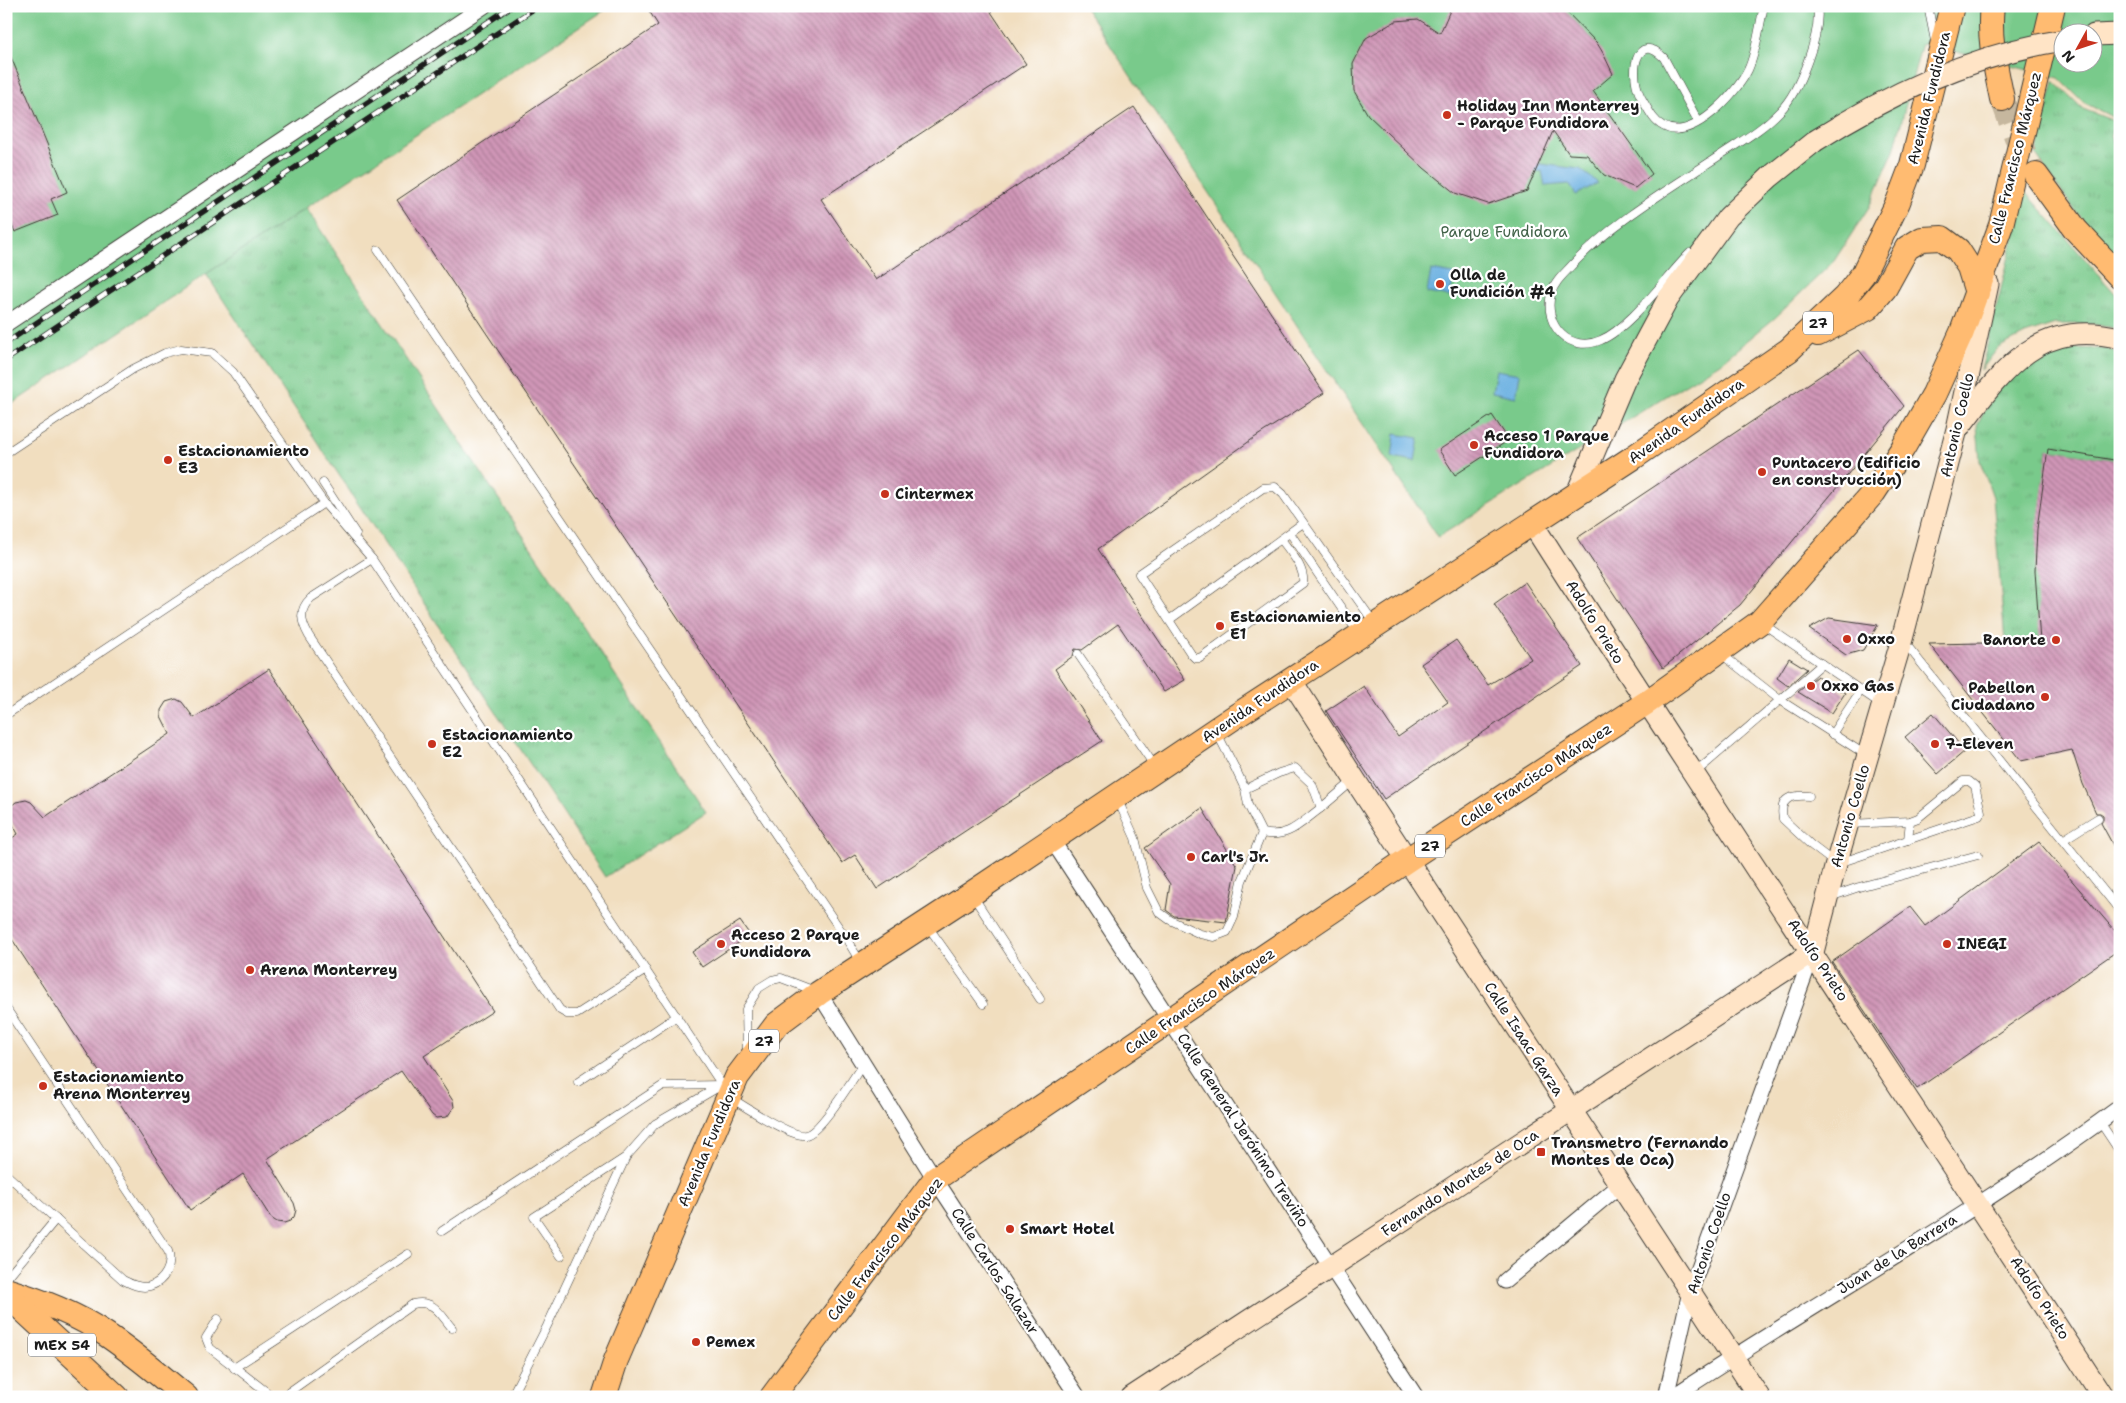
<svg xmlns="http://www.w3.org/2000/svg" width="2126" height="1403" font-family="'Shantell Sans',sans-serif">
	<style>
		.grass { fill: url(#grass-tufts); stroke: #4a7354 }
		.park { fill: #79ca8b; stroke: #4a7354; fill-rule: evenodd }
		.water { fill: #6bb0e1; stroke: #44667e }
		.building { fill: url(#building-back-hatch) }
		.lines { fill: none; stroke-linecap: round; stroke-linejoin: round }
		.primary-tunnel { stroke: #c6b79e; stroke-width: 24; stroke-dasharray: 24 12; stroke-linecap: butt }
		.lane-casing { stroke: #3c3934; stroke-width: 9 }
		.street-casing { stroke: #3c3934; stroke-width: 17 }
		.secondary-casing { stroke: #3c3934; stroke-width: 23 }
		.primary-casing { stroke: #3c3934; stroke-width: 26 }
		.lane { stroke: #fff; stroke-width: 8 }
		.street { stroke: #fff; stroke-width: 15 }
		.secondary { stroke: #ffe4c6; stroke-width: 21 }
		.primary { stroke: #ffbb71; stroke-width: 24 }
		.rail-casing { stroke: #1c1c1c; stroke-width: 5.5 }
		.rail { stroke: #fff; stroke-width: 4; stroke-dasharray: 11; stroke-linecap: butt }
		.secondary-bridge-casing { stroke: #3c3934; stroke-width: 23; stroke-linecap: butt }
		.secondary-bridge { stroke: #ffe4c6; stroke-width: 21 }
		.poi-dot { fill: #c8321e; stroke: #fff; stroke-width: 2 }
		.labels { text-anchor: middle; stroke-width: 4.5; stroke-linejoin: round; paint-order: stroke }
		.shield { fill: #fff; stroke: #606060; stroke-width: 1 }
		.shield-label { font-size: 14px; font-weight: bold; fill: #1c1c1c }
		.street-label { font-size: 15px; fill: #1c1c1c; stroke: #fff }
		.poi-label { font-size: 15px; font-weight: bold; fill: #1c1c1c; stroke: #fff; text-anchor: start }
		.park-label { font-size: 15px; fill: #416248; stroke: #fff }
	</style>
	<defs>
		<pattern id="grass-tufts" width="24" height="20" patternUnits="userSpaceOnUse" patternTransform="scale(1.25)"><rect width="24" height="20" fill="#79ca8b"/><path d="M3 7l-1-3M5 7V3M7 7l1-3M15 17l-1-3M17 17v-4M19 17l1-3" fill="none" stroke="#68ad77"/></pattern>
		<pattern id="building-back-hatch" width="6" height="6" patternUnits="userSpaceOnUse" patternTransform="scale(1.25)"><rect width="6" height="6" fill="#d096b7"/><path d="M-1 5l2 2M0 0l6 6M5-1l2 2" fill="none" stroke="#a87a94"/></pattern>
	</defs>
	<rect width="100%" height="100%" fill="#fff"/>
	<filter id="ink" filterUnits="userSpaceOnUse"><feTurbulence type="fractalNoise" baseFrequency=".02" numOctaves="2"/><feDisplacementMap in="SourceGraphic" scale="10" xChannelSelector="R" yChannelSelector="G"/><feConvolveMatrix kernelMatrix="1 2 1 2 8 2 1 2 1" color-interpolation-filters="sRGB"/></filter>
	<filter id="wash" filterUnits="userSpaceOnUse"><feTurbulence type="fractalNoise" baseFrequency=".0096" numOctaves="4" result="noise"/><feDisplacementMap in="SourceGraphic" scale="20" xChannelSelector="R" yChannelSelector="G"/><feGaussianBlur stdDeviation="1.12" result="paint"/><feColorMatrix in="noise" values="0 0 0 0 0 0 0 0 0 0 0 0 0 0 0 0 0 1.4 0 .05"/><feComposite in="paint" operator="in"/></filter>
	<g filter="url(#wash)">
		<rect width="100%" height="100%" fill="#f1debf"/>
		<g class="grass">
			<path d="M 2054,81 L 2083,109 L 2114,121 L 2111,136 L 2120,157 L 2120,257 L 2076,212 L 2036,155 Z"/>
			<path d="M 2025,191 L 2120,299 L 2120,329 L 2092,324 L 2055,324 L 2025,334 L 1998,348 L 1981,370 Z"/>
			<path d="M 306,208 L 706,812 L 605,877 L 206,274 Z"/>
			<path d="M 2068,348 L 2106,349 L 2120,353 L 2120,461 L 2048,449 L 2043,494 L 2040,642 L 2005,641 L 1993,497 L 1980,461 L 1977,426 L 1998,384 L 2043,354 Z"/>
		</g>
		<g class="park">
			<path d="M 6,6 L 611,6 L 206,274 L 6,408 Z"/>
			<path d="M 1084,6 L 2120,6 L 2120,135 L 2118,120 L 2083,102 L 2059,78 L 1922,43 L 1894,150 L 1869,207 L 1834,261 L 1776,317 L 1720,363 L 1438,537 ZM 2064,32 L 2094,32 L 2094,62 L 2064,62 Z"/>
		</g>
		<g class="water">
			<path d="M 1517,161 L 1580,169 L 1598,183 L 1576,195 L 1569,184 L 1545,186 L 1542,171 L 1520,174 Z"/>
			<path d="M 1431,270 L 1454,274 L 1450,297 L 1427,293 Z"/>
			<path d="M 1496,370 L 1520,374 L 1516,397 L 1492,392 Z"/>
			<path d="M 1395,434 L 1419,438 L 1415,461 L 1392,457 Z"/>
		</g>
		<g id="blocks">
			<g class="building">
				<path d="M 646,6 L 987,6 L 1026,64 L 821,199 L 876,280 L 1134,107 L 1324,393 L 1254,438 L 1098,549 L 1185,680 L 1164,692 L 1118,624 L 1082,650 L 1075,649 L 1073,656 L 1055,669 L 1102,741 L 877,889 L 855,855 L 842,863 L 397,200 L 658,25 Z"/>
				<path d="M 1452,6 L 1561,6 L 1597,43 L 1603,53 L 1613,74 L 1593,91 L 1652,174 L 1635,188 L 1604,175 L 1587,155 L 1569,154 L 1553,131 L 1527,191 L 1488,204 L 1455,193 L 1424,168 L 1368,115 L 1354,91 L 1353,64 L 1366,38 L 1396,21 L 1418,19 L 1440,33 Z"/>
				<path d="M 6,45 L 67,192 L 51,199 L 58,215 L 15,232 L 6,212 Z"/>
				<path d="M 1859,350 L 1904,406 L 1740,605 L 1663,668 L 1577,538 Z"/>
				<path d="M 1492,415 L 1509,440 L 1455,475 L 1439,450 Z"/>
				<path d="M 2048,449 L 2120,461 L 2120,858 L 2101,823 L 2103,820 L 2103,815 L 2100,813 L 2096,813 L 2083,784 L 2072,750 L 2021,761 L 1929,644 L 2040,642 L 2035,571 L 2037,529 Z"/>
				<path d="M 1525,582 L 1582,666 L 1384,799 L 1326,711 L 1364,686 L 1398,737 L 1448,702 L 1421,664 L 1456,640 L 1488,685 L 1531,659 L 1494,604 Z"/>
				<path d="M 1829,618 L 1878,625 L 1863,650 L 1846,655 L 1809,629 Z"/>
				<path d="M 1789,658 L 1807,669 L 1788,686 L 1777,678 Z"/>
				<path d="M 269,669 L 493,1011 L 424,1056 L 453,1101 L 454,1107 L 447,1117 L 436,1118 L 432,1115 L 401,1071 L 267,1159 L 294,1203 L 296,1210 L 294,1217 L 290,1221 L 284,1223 L 277,1222 L 271,1218 L 243,1174 L 190,1210 L 6,930 L 6,842 L 18,834 L 9,817 L 11,806 L 16,802 L 26,800 L 31,802 L 45,817 L 170,734 L 161,716 L 161,710 L 166,702 L 176,699 L 182,702 L 194,718 Z"/>
				<path d="M 1817,676 L 1845,693 L 1832,713 L 1798,692 Z"/>
				<path d="M 1933,713 L 1965,751 L 1938,774 L 1905,737 Z"/>
				<path d="M 1202,808 L 1237,866 L 1226,922 L 1174,916 L 1166,910 L 1170,884 L 1145,848 Z"/>
				<path d="M 2039,842 L 2120,937 L 2120,949 L 1917,1089 L 1832,962 L 1910,907 L 1925,926 Z"/>
				<path d="M 740,921 L 750,935 L 702,967 L 692,952 Z"/>
			</g>
		</g>
	</g>
	<g filter="url(#ink)">
		<use href="#blocks" fill-opacity="0" stroke="#3c3934" stroke-width="1"/>
		<g class="lines">
			<path class="primary-tunnel" d="M 2002,99 L 2016,137 L 2036,175"/>
			<defs>
				<g id="lane">
					<path d="M 1928,6 L 1935,41"/>
					<path d="M 1698,121 L 1664,58 C 1635,29 1628,76 1642,99 C 1648,109 1653,121 1663,126 C 1691,143 1737,93 1748,70 C 1757,51 1759,26 1764,6"/>
					<path d="M 378,250 L 844,935 L 861,963"/>
					<path d="M 1690,253 C 1666,277 1630,328 1601,340 C 1570,354 1543,326 1551,294 C 1554,282 1565,273 1573,264 C 1612,223 1669,189 1716,158 C 1738,143 1762,130 1780,111 C 1799,92 1822,33 1817,6"/>
					<path d="M 6,453 L 133,369 L 165,353 L 181,349 L 212,353 L 233,372 L 324,503 L 372,559"/>
					<path d="M 323,483 L 356,534"/>
					<path d="M 1290,533 L 1359,634"/>
					<path d="M 1281,539 C 1290,552 1305,567 1303,583 L 1200,658 L 1195,658 L 1191,654 L 1139,574 L 1263,488 L 1275,487 L 1283,494 L 1375,624"/>
					<path d="M 1169,620 L 1303,523"/>
					<path d="M 1763,624 L 1881,704"/>
					<path d="M 1905,643 L 2120,911"/>
					<path d="M 1720,653 L 1780,700 L 1866,755"/>
					<path d="M 1078,654 L 1156,768"/>
					<path d="M 6,715 L 324,503"/>
					<path d="M 1217,733 L 1236,770 L 1245,789 L 1248,805 L 1262,833 C 1289,839 1300,823 1321,808 L 1312,784 L 1295,768 L 1279,773 L 1245,789"/>
					<path d="M 1832,734 L 1861,690"/>
					<path d="M 1695,773 L 1822,664"/>
					<path d="M 1809,796 C 1791,795 1779,797 1783,819 L 1811,845 L 1836,864 L 1979,816 L 1981,812 L 1975,786 L 1969,781 L 1963,781 L 1918,818 L 1910,821 L 1850,824"/>
					<path d="M 1117,798 L 1135,838 L 1147,888 L 1159,912 L 1170,920 L 1200,934 L 1214,937 L 1227,932 L 1234,917 L 1242,881 L 1262,833"/>
					<path d="M 1321,808 L 1354,780"/>
					<path d="M 1908,840 L 1910,821"/>
					<path d="M 2063,840 L 2098,818"/>
					<path d="M 973,896 L 1040,999"/>
					<path d="M 1830,897 L 1859,887 L 1978,855"/>
					<path d="M 927,925 L 983,1004"/>
					<path d="M 646,970 L 577,1014 L 567,1014 L 560,1010 L 309,636 C 301,622 298,610 311,598 L 372,559 L 722,1085"/>
					<path d="M 6,1008 L 168,1251 C 173,1265 165,1281 150,1286 C 141,1289 131,1284 123,1280 L 6,1174"/>
					<path d="M 747,1054 L 746,1009 L 759,988 L 772,980 L 781,978 L 815,991"/>
					<path d="M 578,1082 L 677,1016"/>
					<path d="M 731,1098 C 744,1106 792,1138 806,1135 C 821,1132 853,1078 863,1064"/>
					<path d="M 2100,1122 L 2120,1152"/>
					<path d="M 442,1231 L 662,1086 L 722,1085"/>
					<path d="M 561,1256 L 534,1217 L 626,1157 L 655,1124 L 722,1085"/>
					<path d="M 6,1279 L 56,1219"/>
					<path d="M 218,1319 L 206,1338 L 210,1348 L 273,1397"/>
					<path d="M 234,1368 L 408,1254"/>
					<path d="M 282,1397 L 413,1304 C 434,1299 440,1314 452,1328"/>
					<path d="M 511,1397 L 547,1326 L 626,1157"/>
				</g>
				<g id="street">
					<path d="M 6,324 L 484,6"/>
					<path d="M 1052,840 L 1416,1397"/>
					<path d="M 819,993 L 935,1179 L 1078,1397"/>
					<path d="M 1505,1281 L 1620,1185"/>
					<path d="M 1666,1397 L 1690,1292 L 1813,952"/>
					<path d="M 1672,1397 C 1820,1299 1977,1213 2120,1107"/>
				</g>
				<g id="secondary">
					<path d="M 2094,35 L 2120,34"/>
					<path d="M 1961,425 C 2004,368 2040,318 2120,338"/>
					<path d="M 1577,493 L 1625,379 L 1668,299 L 1728,217 L 1770,177 L 1815,141"/>
					<path d="M 1532,523 C 1718,817 1914,1105 2103,1397"/>
					<path d="M 1291,680 L 1355,780 L 1759,1397"/>
					<path d="M 1132,1397 L 1813,952 L 1836,864 L 1902,639 L 1957,429 L 1988,284"/>
				</g>
				<g id="primary">
					<path d="M 1992,6 C 1988,37 1996,69 2002,99"/>
					<path d="M 2036,175 L 2076,230 L 2120,277"/>
					<path d="M 1818,334 L 1868,308 L 1885,288 L 1907,248 L 1922,239 L 1942,238 L 1958,250 L 1969,267 L 1977,293"/>
					<path d="M 6,1290 C 41,1301 77,1314 107,1335 C 135,1354 160,1375 186,1397"/>
					<path d="M 6,1294 L 117,1397"/>
					<path d="M 604,1397 L 616,1360 L 737,1077 L 776,1025 L 819,993 L 971,894 L 1233,718 L 1634,457 L 1789,350 L 1845,297 L 1863,274 L 1898,202 L 1912,165 L 1952,6"/>
					<path d="M 772,1397 L 935,1179 L 1407,860 L 1646,703 L 1760,622 L 1874,492 L 1903,448 L 1934,394 L 1962,332 L 2001,225 L 2053,6"/>
				</g>
			</defs>
			<use href="#lane" class="lane-casing"/>
			<use href="#street" class="street-casing"/>
			<use href="#secondary" class="secondary-casing"/>
			<use href="#primary" class="primary-casing"/>
			<use href="#lane" class="lane"/>
			<use href="#street" class="street"/>
			<use href="#secondary" class="secondary"/>
			<use href="#primary" class="primary"/>
			<defs>
				<g id="rail">
					<path d="M 6,343 L 512,6"/>
					<path d="M 6,360 L 538,6"/>
				</g>
			</defs>
			<use href="#rail" class="rail-casing"/>
			<use href="#rail" class="rail"/>
			<defs>
				<path id="secondary-bridge" d="M 1815,141 C 1890,93 1975,54 2064,40"/>
			</defs>
			<use href="#secondary-bridge" class="secondary-bridge-casing"/>
			<use href="#secondary-bridge" class="secondary-bridge"/>
		</g>
	</g>
	<g class="poi-dot">
		<circle cx="1447" cy="115" r="5"/>
		<circle cx="1440" cy="284" r="5"/>
		<circle cx="1474" cy="445" r="5"/>
		<circle cx="168" cy="460" r="5"/>
		<circle cx="1762" cy="472" r="5"/>
		<circle cx="885" cy="494" r="5"/>
		<circle cx="1220" cy="626" r="5"/>
		<circle cx="1847" cy="639" r="5"/>
		<circle cx="2056" cy="640" r="5"/>
		<circle cx="1811" cy="686" r="5"/>
		<circle cx="2045" cy="697" r="5"/>
		<circle cx="432" cy="744" r="5"/>
		<circle cx="1935" cy="744" r="5"/>
		<circle cx="1191" cy="857" r="5"/>
		<circle cx="721" cy="944" r="5"/>
		<circle cx="1947" cy="944" r="5"/>
		<circle cx="250" cy="970" r="5"/>
		<circle cx="43" cy="1086" r="5"/>
		<rect x="1536" y="1147" width="10" height="10" rx="2.5"/>
		<circle cx="1010" cy="1229" r="5"/>
		<circle cx="696" cy="1342" r="5"/>
	</g>
	<g class="labels">
		<g class="shield">
			<rect x="1803" y="311.5" width="30" height="23" rx="4"/>
			<rect x="1415" y="834.5" width="30" height="23" rx="4"/>
			<rect x="749" y="1029.5" width="30" height="23" rx="4"/>
			<rect x="28" y="1333.5" width="68" height="23" rx="4"/>
		</g>
		<g class="shield-label">
			<text x="1818" y="328">27</text>
			<text x="1430" y="851">27</text>
			<text x="764" y="1046">27</text>
			<text x="62" y="1350">MEX 54</text>
		</g>
		<g class="street-label">
			<text transform="translate(1929 98) rotate(-76)" y="5">Avenida Fundidora</text>
			<text transform="translate(2015 158) rotate(-76)" y="5">Calle Francisco Márquez</text>
			<text transform="translate(1686 421) rotate(-35)" y="5">Avenida Fundidora</text>
			<text transform="translate(1957 425) rotate(-77)" y="5">Antonio Coello</text>
			<text transform="translate(1595 622) rotate(58)" y="5">Adolfo Prieto</text>
			<text transform="translate(1260 701) rotate(-34)" y="5">Avenida Fundidora</text>
			<text transform="translate(1536 775) rotate(-33)" y="5">Calle Francisco Márquez</text>
			<text transform="translate(1850 816) rotate(-74)" y="5">Antonio Coello</text>
			<text transform="translate(1818 960) rotate(56)" y="5">Adolfo Prieto</text>
			<text transform="translate(1200 1001) rotate(-34)" y="5">Calle Francisco Márquez</text>
			<text transform="translate(1524 1039) rotate(57)" y="5">Calle Isaac Garza</text>
			<text transform="translate(1243 1130) rotate(57)" y="5">Calle General Jerónimo Treviño</text>
			<text transform="translate(709 1143) rotate(-67)" y="5">Avenida Fundidora</text>
			<text transform="translate(1460 1183) rotate(-33)" y="5">Fernando Montes de Oca</text>
			<text transform="translate(1709 1243) rotate(-71)" y="5">Antonio Coello</text>
			<text transform="translate(885 1249) rotate(-52)" y="5">Calle Francisco Márquez</text>
			<text transform="translate(1897 1254) rotate(-32)" y="5">Juan de la Barrera</text>
			<text transform="translate(995 1271) rotate(57)" y="5">Calle Carlos Salazar</text>
			<text transform="translate(2040 1298) rotate(57)" y="5">Adolfo Prieto</text>
		</g>
		<g class="poi-label">
			<text x="1457" y="111">Holiday Inn Monterrey<tspan x="1457" dy="17">- Parque Fundidora</tspan></text>
			<text x="1450" y="280">Olla de<tspan x="1450" dy="17">Fundición #4</tspan></text>
			<text x="1484" y="441">Acceso 1 Parque<tspan x="1484" dy="17">Fundidora</tspan></text>
			<text x="178" y="456">Estacionamiento<tspan x="178" dy="17">E3</tspan></text>
			<text x="1772" y="468">Puntacero (Edificio<tspan x="1772" dy="17">en construcción)</tspan></text>
			<text x="895" y="499">Cintermex</text>
			<text x="1230" y="622">Estacionamiento<tspan x="1230" dy="17">E1</tspan></text>
			<text x="1857" y="644">Oxxo</text>
			<text x="2046" y="645" text-anchor="end">Banorte</text>
			<text x="1821" y="691">Oxxo Gas</text>
			<text x="2035" y="693" text-anchor="end">Pabellon<tspan x="2035" dy="17">Ciudadano</tspan></text>
			<text x="442" y="740">Estacionamiento<tspan x="442" dy="17">E2</tspan></text>
			<text x="1945" y="749">7-Eleven</text>
			<text x="1201" y="862">Carl's Jr.</text>
			<text x="731" y="940">Acceso 2 Parque<tspan x="731" dy="17">Fundidora</tspan></text>
			<text x="1957" y="949">INEGI</text>
			<text x="260" y="975">Arena Monterrey</text>
			<text x="53" y="1082">Estacionamiento<tspan x="53" dy="17">Arena Monterrey</tspan></text>
			<text x="1551" y="1148">Transmetro (Fernando<tspan x="1551" dy="17">Montes de Oca)</tspan></text>
			<text x="1020" y="1234">Smart Hotel</text>
			<text x="706" y="1347">Pemex</text>
		</g>
		<g class="park-label">
			<text x="1504" y="237">Parque Fundidora</text>
		</g>
	</g>
	<rect width="2126" height="1403" fill="none" stroke="#fff" stroke-width="25"/>
	<g transform="translate(2078 48) rotate(230)"><circle r="24" fill="#ffffff" stroke="#a4a4a4"/>
	<path d="M0-4L9 19L0 12L-9 19Z" fill="#c8321e"/>
	<text y="-8" font-size="14" font-weight="bold" text-anchor="middle" fill="#1c1c1c">N</text>
	</g>
</svg>
